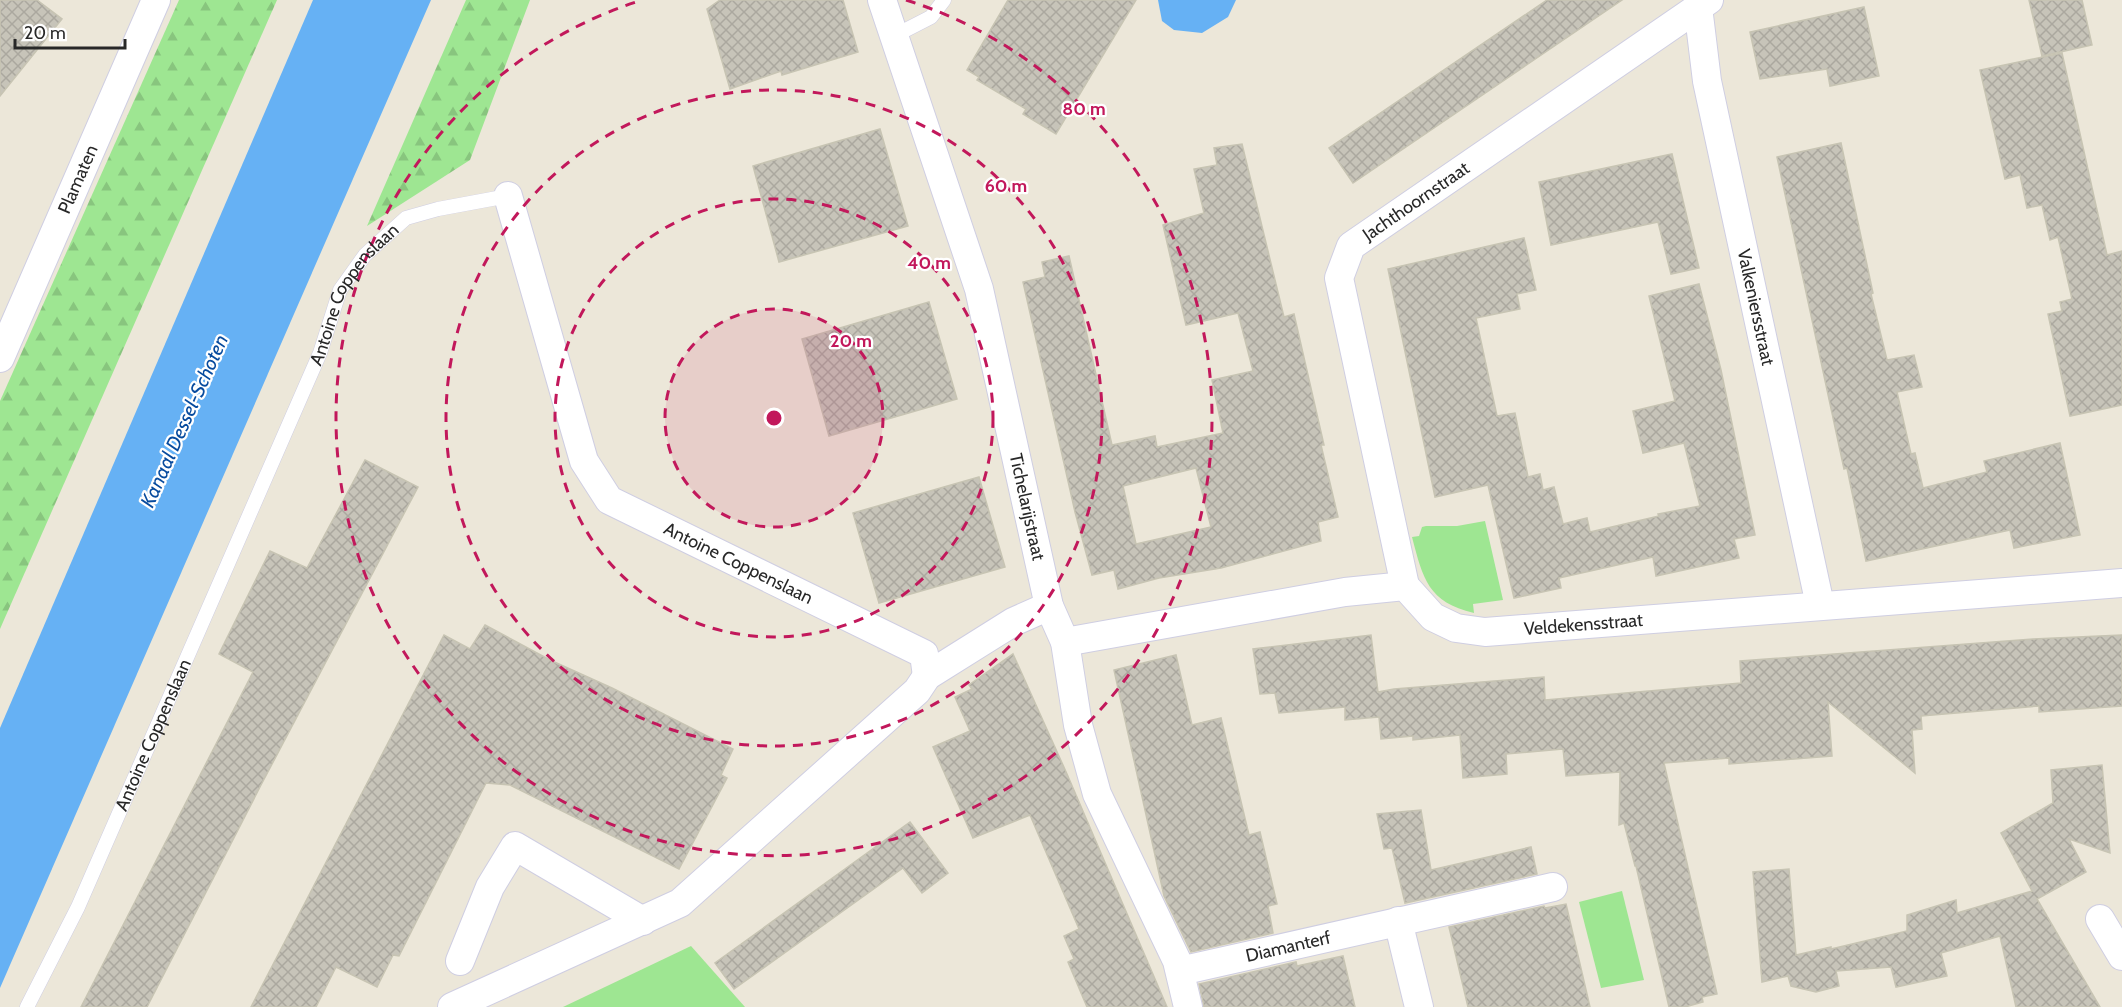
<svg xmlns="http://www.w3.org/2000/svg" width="2122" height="1007" font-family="Cabin,sans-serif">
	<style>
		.forest { fill: url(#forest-firs) }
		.park { fill: #9ee692 }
		.water { fill: #66b1f4 }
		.building { fill: url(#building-cross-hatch); stroke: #c7c4b3; stroke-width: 1.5; fill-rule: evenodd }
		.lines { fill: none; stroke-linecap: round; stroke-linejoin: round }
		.service-casing { stroke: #cfcee2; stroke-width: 15 }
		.minor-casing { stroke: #cfcee2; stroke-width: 30 }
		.service { stroke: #fff; stroke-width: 14 }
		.minor { stroke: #fff; stroke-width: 28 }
		.ring { fill: none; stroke: #c2185b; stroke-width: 3; stroke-dasharray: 10 8 }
		.labels { text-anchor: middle; stroke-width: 4.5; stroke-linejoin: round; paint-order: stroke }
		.street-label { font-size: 18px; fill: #282828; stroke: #fff }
		.water-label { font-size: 20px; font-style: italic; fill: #074b9e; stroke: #fff }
		.centre { fill: #c2185b; stroke: #fff; stroke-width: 3 }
		.ring-label { font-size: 18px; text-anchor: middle; font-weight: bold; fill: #c2185b; stroke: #fff; stroke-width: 4.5; stroke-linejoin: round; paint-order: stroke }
	</style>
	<defs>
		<pattern id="forest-firs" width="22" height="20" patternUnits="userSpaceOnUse" patternTransform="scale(1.5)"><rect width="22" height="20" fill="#9ee692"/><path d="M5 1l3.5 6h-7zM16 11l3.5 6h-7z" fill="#88c57e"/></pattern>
		<pattern id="building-cross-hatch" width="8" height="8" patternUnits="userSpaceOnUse" patternTransform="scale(1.5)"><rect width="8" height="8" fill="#c7c4b9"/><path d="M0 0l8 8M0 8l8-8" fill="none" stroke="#aba89f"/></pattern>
	</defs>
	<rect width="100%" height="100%" fill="#ece7d9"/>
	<g class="forest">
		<path d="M 179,0 L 277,0 L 0,629 L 0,401 Z"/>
		<path d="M 466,0 L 530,0 L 470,160 L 367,226 Z"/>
	</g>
	<g class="park">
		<path d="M 1485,521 L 1503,600 L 1473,604 L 1474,613 C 1428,602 1423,579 1412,537 L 1419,536 L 1422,527 L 1426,526 L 1457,526 Z"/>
		<path d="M 1622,891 L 1644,980 L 1601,988 L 1579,902 Z"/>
		<path d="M 691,946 L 745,1007 L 563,1007 Z"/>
	</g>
	<g class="water">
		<path d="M 313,0 L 431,0 L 0,988 L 0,728 Z"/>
		<path d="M 1158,0 L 1236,0 L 1228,17 L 1202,33 L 1174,30 L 1162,21 Z"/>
	</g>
	<g class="building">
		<path d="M 0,0 L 37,0 L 62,19 L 0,96 Z"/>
		<path d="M 720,0 L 843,0 L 858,52 L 782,75 L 781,71 L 730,89 L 707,9 Z"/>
		<path d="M 1008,0 L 1136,0 L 1056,134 L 1023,114 L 1026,109 L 977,80 L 979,77 L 967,70 Z"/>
		<path d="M 1547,0 L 1622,0 L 1353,183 L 1329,148 Z"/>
		<path d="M 2029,0 L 2082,0 L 2092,45 L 2042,56 Z"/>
		<path d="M 1864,7 L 1879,76 L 1830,86 L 1827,69 L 1760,79 L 1750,32 Z"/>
		<path d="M 2062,53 L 2107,255 L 2122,251 L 2122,405 L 2070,416 L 2048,314 L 2062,311 L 2060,302 L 2072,299 L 2058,237 L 2050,240 L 2042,205 L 2027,208 L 2020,175 L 2005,179 L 1980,70 Z"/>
		<path d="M 880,129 L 908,226 L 779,262 L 753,166 Z"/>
		<path d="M 1841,143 L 1873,293 L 1871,294 L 1887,360 L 1914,355 L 1922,387 L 1897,392 L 1911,454 L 1915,453 L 1923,488 L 1987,472 L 1984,461 L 2060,443 L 2080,535 L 2014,548 L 2010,530 L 1866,561 L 1847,468 L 1844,469 L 1777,157 Z"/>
		<path d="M 1242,144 L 1284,317 L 1294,314 L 1324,445 L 1321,445 L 1338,517 L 1318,522 L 1321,541 L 1221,568 L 1159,578 L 1118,589 L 1114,570 L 1092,575 L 1075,512 L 1023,282 L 1045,277 L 1042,262 L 1069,256 L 1112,445 L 1155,436 L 1157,447 L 1223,433 L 1212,380 L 1253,371 L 1238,313 L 1186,325 L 1163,225 L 1204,213 L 1194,169 L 1217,165 L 1214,148 ZM 1196,468 L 1211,527 L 1136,544 L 1123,486 Z"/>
		<path d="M 1672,154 L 1699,268 L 1671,274 L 1658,222 L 1551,245 L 1539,182 Z"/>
		<path d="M 1524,238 L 1536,290 L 1517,294 L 1520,309 L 1476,318 L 1497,416 L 1515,413 L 1528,477 L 1540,474 L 1543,490 L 1554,487 L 1563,524 L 1587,518 L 1590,532 L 1659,516 L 1658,514 L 1700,506 L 1684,443 L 1643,453 L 1633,411 L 1675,401 L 1649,296 L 1699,284 L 1721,370 L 1755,535 L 1734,539 L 1739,558 L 1656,576 L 1653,557 L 1559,578 L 1561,588 L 1514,598 L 1488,485 L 1435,497 L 1388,269 Z"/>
		<path d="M 929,302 L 957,399 L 829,436 L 802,339 Z"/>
		<path d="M 365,460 L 418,487 L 261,785 L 147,1007 L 81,1007 L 253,672 L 219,654 L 270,551 L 307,568 Z"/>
		<path d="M 979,477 L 1005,567 L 879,603 L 853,513 Z"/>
		<path d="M 485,625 L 550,660 L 612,688 L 733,749 L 721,775 L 727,778 L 679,869 L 510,785 L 486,783 L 399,956 L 393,955 L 377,987 L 336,967 L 316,1007 L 251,1007 L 444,635 L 470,649 Z"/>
		<path d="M 1371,635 L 1378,692 L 1394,689 L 1544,677 L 1545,700 L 1741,683 L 1740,661 L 2033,639 L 2122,635 L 2122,706 L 2039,712 L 2039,706 L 1921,716 L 1922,729 L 1912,730 L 1915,773 L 1828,702 L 1832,756 L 1729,764 L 1729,758 L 1664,763 L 1717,994 L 1702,997 L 1703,1002 L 1685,1007 L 1669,1007 L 1636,866 L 1635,866 L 1624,823 L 1619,825 L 1620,772 L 1566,776 L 1563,749 L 1506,754 L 1507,774 L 1463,778 L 1460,735 L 1413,740 L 1413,736 L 1381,739 L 1379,717 L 1345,720 L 1345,707 L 1279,713 L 1275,693 L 1260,694 L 1253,649 Z"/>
		<path d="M 1013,654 L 1067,774 L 1167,1007 L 1087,1007 L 1068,962 L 1074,959 L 1064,936 L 1079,929 L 1030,815 L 973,838 L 933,747 L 970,731 L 955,697 L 972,689 L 969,685 Z"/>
		<path d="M 1176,655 L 1192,725 L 1221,718 L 1249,835 L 1260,832 L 1277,904 L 1268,906 L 1273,933 L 1191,952 L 1164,896 L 1114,670 Z"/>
		<path d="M 2102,765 L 2110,853 L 2069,839 L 2086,872 L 2037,899 L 2100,1007 L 2016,1007 L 2000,936 L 1941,953 L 1947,976 L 1896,987 L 1891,967 L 1836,971 L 1839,986 L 1816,992 L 1791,986 L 1788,976 L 1762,982 L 1753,872 L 1789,869 L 1796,955 L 1831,947 L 1831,949 L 1907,931 L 1907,915 L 1956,900 L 1957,913 L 2032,891 L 2001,833 L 2053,803 L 2051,770 Z"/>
		<path d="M 1421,810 L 1431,870 L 1531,847 L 1537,874 L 1405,903 L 1392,848 L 1384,849 L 1377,814 Z"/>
		<path d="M 910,822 L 948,873 L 922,893 L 903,868 L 734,989 L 715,963 Z"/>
		<path d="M 1566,904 L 1590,1007 L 1468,1007 L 1449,927 L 1544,906 L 1545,908 Z"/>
		<path d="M 1343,956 L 1355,1007 L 1204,1007 L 1199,984 L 1296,962 L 1297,966 Z"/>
	</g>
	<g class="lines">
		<defs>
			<g id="service">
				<path d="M 894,36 L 931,17 L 944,0"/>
				<path id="s1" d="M 27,1007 L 78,907 L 320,353 L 340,290 L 365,255 L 406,218 L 438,209 L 508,196"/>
			</g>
			<g id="minor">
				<path id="s2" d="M 882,0 L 979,289 L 1049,606 L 1065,642 L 1078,725 L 1097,794 L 1177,961 L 1188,1007"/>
				<path id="s3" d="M 1698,7 L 1707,81 L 1820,605"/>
				<path id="s4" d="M 508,196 L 584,461 L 609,500 L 924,654 L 927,676"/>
				<path id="s5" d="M 0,358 L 156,0"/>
				<path id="s6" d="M 1405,586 L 1339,278 L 1351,246 L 1709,0"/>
				<path id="s7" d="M 1065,642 L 1345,592 L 1405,586 L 1433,617 L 1456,628 L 1485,632 L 2122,583"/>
				<path d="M 2100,919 L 2122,956"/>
				<path d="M 1398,921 L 1419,1007"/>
				<path d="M 460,961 L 490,887 L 515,846 L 643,921"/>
				<path id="s8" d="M 1180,971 L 1553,887"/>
				<path d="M 452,1007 L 680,903 L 917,691 L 927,676 L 1013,622 L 1049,606"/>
			</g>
		</defs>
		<use href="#service" class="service-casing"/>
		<use href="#minor" class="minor-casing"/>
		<use href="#service" class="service"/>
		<use href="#minor" class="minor"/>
	</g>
	<circle cx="774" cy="418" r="109" fill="#c2185b" fill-opacity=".12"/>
	<g class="ring">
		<circle cx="774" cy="418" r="109"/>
		<circle cx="774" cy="418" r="219"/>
		<circle cx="774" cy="418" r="328"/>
		<path d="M906 0A438 438 0 1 1 642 0"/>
	</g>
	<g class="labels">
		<g class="street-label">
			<text dy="6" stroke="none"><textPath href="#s5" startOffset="195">Plamaten</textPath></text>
			<text dy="6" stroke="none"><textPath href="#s6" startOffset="428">Jachthoornstraat</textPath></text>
			<text dy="6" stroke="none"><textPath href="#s1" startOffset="786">Antoine Coppenslaan</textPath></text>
			<text dy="6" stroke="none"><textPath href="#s3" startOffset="306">Valkeniersstraat</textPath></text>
			<text dy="6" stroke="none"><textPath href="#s2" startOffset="528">Tichelarijstraat</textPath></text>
			<text dy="6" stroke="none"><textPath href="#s4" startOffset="466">Antoine Coppenslaan</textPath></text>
			<text dy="6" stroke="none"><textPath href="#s7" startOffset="540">Veldekensstraat</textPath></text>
			<text dy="6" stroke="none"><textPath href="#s1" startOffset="300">Antoine Coppenslaan</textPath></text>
			<text dy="6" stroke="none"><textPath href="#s8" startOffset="111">Diamanterf</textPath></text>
		</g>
		<g class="water-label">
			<text transform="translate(184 421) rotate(-66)" y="7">Kanaal Dessel-Schoten</text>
		</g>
	</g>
	<circle cx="774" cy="418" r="9" class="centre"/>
	<g class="ring-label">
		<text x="1084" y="115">80 m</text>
		<text x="1006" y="192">60 m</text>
		<text x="929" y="269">40 m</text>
		<text x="851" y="347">20 m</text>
	</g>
	<path d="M15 39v9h110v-9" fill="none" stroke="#282828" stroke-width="3"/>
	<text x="24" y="39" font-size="18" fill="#282828" stroke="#ffffff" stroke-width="4.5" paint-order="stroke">20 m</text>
</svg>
